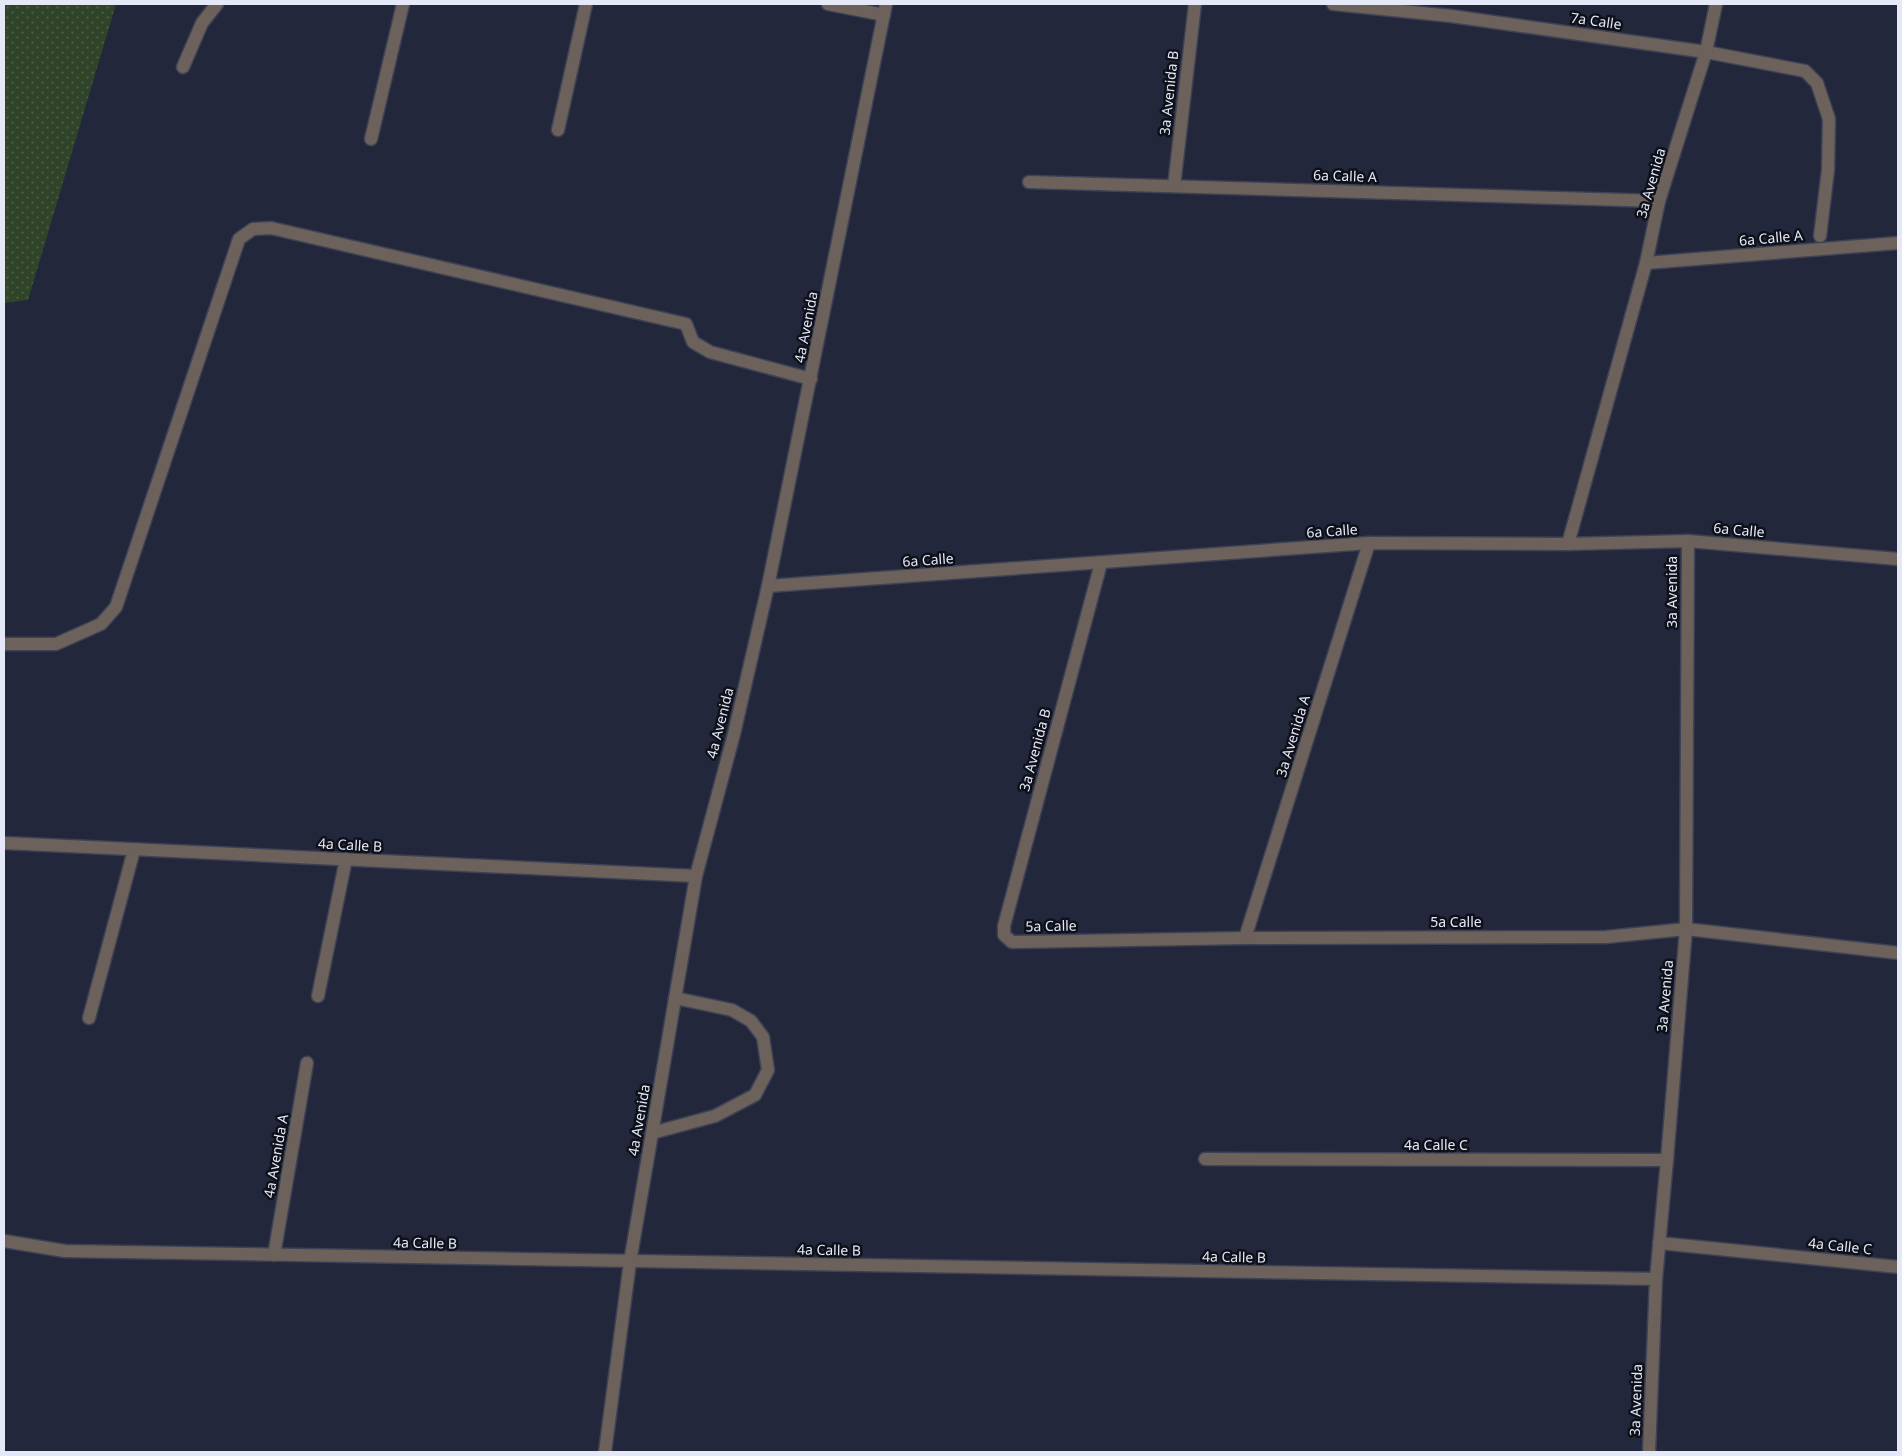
<svg xmlns="http://www.w3.org/2000/svg" width="1902" height="1456" font-family="'Noto Sans',sans-serif">
	<style>
		.green { fill: url(#green-dots) }
		.lines { fill: none; stroke-linecap: round; stroke-linejoin: round }
		.service-casing { stroke: #3d4255; stroke-width: 15 }
		.minor-casing { stroke: #3d4255; stroke-width: 15 }
		.tertiary-casing { stroke: #3d4255; stroke-width: 15 }
		.service { stroke: #6c615b; stroke-width: 12 }
		.minor { stroke: #6c615b; stroke-width: 12 }
		.tertiary { stroke: #6c615b; stroke-width: 12 }
		.labels { text-anchor: middle; stroke-width: 5; stroke-linejoin: round; paint-order: stroke }
		.street-label { font-size: 14px; fill: #e5e8f6; stroke: #0e111a }
	</style>
	<defs>
		<pattern id="green-dots" width="8" height="8" patternUnits="userSpaceOnUse" patternTransform="scale(1.25)"><rect width="8" height="8" fill="#2f4429"/><path d="M2 2h.1M6 6h.1" fill="none" stroke="#4d5f49" stroke-width="1.8" stroke-linecap="round"/></pattern>
	</defs>
	<rect width="100%" height="100%" fill="#22273b"/>
	<path class="green" d="M 4,4 L 116,4 L 28,300 L 4,303 Z"/>
	<g class="lines">
		<defs>
			<g id="service">
				<path d="M 1706,52 L 1805,71 L 1817,83 L 1829,119 L 1828,170 L 1820,236"/>
				<path d="M 183,67 L 202,23 L 217,4"/>
				<path d="M 558,130 L 586,4"/>
				<path d="M 4,644 L 56,644 L 101,624 L 116,607 L 239,239 L 253,229 L 271,228 L 686,324 L 693,342 L 710,352 L 811,379"/>
				<path d="M 318,996 L 346,859"/>
				<path d="M 89,1018 L 134,850"/>
				<path d="M 652,1133 L 715,1116 L 755,1095 L 768,1070 L 763,1037 L 751,1021 L 732,1010 L 675,998"/>
			</g>
			<g id="minor">
				<path d="M 828,4 L 884,15"/>
				<path d="M 1333,4 L 1451,16 L 1706,52"/>
				<path d="M 371,139 L 403,4"/>
				<path d="M 1029,182 L 1659,201"/>
				<path d="M 1174,186 L 1195,4"/>
				<path d="M 1646,263 L 1898,243"/>
				<path d="M 1688,541 L 1898,559"/>
				<path d="M 1101,563 L 1004,926 L 1004,935 L 1012,942 L 1245,938 L 1606,937 L 1686,929 L 1898,953"/>
				<path d="M 768,586 L 1369,543 L 1568,544"/>
				<path d="M 4,843 L 696,876"/>
				<path d="M 1245,938 L 1369,543"/>
				<path d="M 1205,1159 L 1667,1160"/>
				<path d="M 4,1241 L 65,1251 L 1656,1279"/>
				<path d="M 1659,1243 L 1898,1267"/>
				<path d="M 274,1255 L 307,1063"/>
			</g>
			<g id="tertiary">
				<path d="M 605,1452 L 630,1262 L 696,876 L 734,734 L 768,586 L 886,4"/>
				<path d="M 1649,1452 L 1656,1279 L 1667,1160 L 1686,929 L 1688,541 L 1568,544 L 1646,263 L 1659,201 L 1706,52 L 1716,4"/>
			</g>
		</defs>
		<use href="#service" class="service-casing"/>
		<use href="#minor" class="minor-casing"/>
		<use href="#tertiary" class="tertiary-casing"/>
		<use href="#service" class="service"/>
		<use href="#minor" class="minor"/>
		<use href="#tertiary" class="tertiary"/>
	</g>
	<g class="labels">
		<g class="street-label">
			<text transform="translate(1596 21) rotate(8)" y="5">7a Calle</text>
			<text transform="translate(1169 93) rotate(-84)" y="5">3a Avenida B</text>
			<text transform="translate(1345 176) rotate(2)" y="5">6a Calle A</text>
			<text transform="translate(1651 183) rotate(-74)" y="5">3a Avenida</text>
			<text transform="translate(1771 238) rotate(-5)" y="5">6a Calle A</text>
			<text transform="translate(806 327) rotate(-79)" y="5">4a Avenida</text>
			<text transform="translate(1739 530) rotate(5)" y="5">6a Calle</text>
			<text transform="translate(1332 531) rotate(-4)" y="5">6a Calle</text>
			<text transform="translate(928 560) rotate(-4)" y="5">6a Calle</text>
			<text transform="translate(1672 592) rotate(-90)" y="5">3a Avenida</text>
			<text transform="translate(720 723) rotate(-76)" y="5">4a Avenida</text>
			<text transform="translate(1293 736) rotate(-73)" y="5">3a Avenida A</text>
			<text transform="translate(1035 750) rotate(-75)" y="5">3a Avenida B</text>
			<text transform="translate(350 845) rotate(3)" y="5">4a Calle B</text>
			<text x="1456" y="927">5a Calle</text>
			<text transform="translate(1051 926) rotate(-1)" y="5">5a Calle</text>
			<text transform="translate(1665 996) rotate(-85)" y="5">3a Avenida</text>
			<text transform="translate(639 1120) rotate(-80)" y="5">4a Avenida</text>
			<text x="1436" y="1150">4a Calle C</text>
			<text transform="translate(276 1156) rotate(-80)" y="5">4a Avenida A</text>
			<text transform="translate(425 1243) rotate(1)" y="5">4a Calle B</text>
			<text transform="translate(1840 1246) rotate(6)" y="5">4a Calle C</text>
			<text transform="translate(829 1250) rotate(1)" y="5">4a Calle B</text>
			<text transform="translate(1234 1257) rotate(1)" y="5">4a Calle B</text>
			<text transform="translate(1636 1400) rotate(-88)" y="5">3a Avenida</text>
		</g>
	</g>
	<rect width="1902" height="1456" fill="none" stroke="#e5e8f6" stroke-width="10"/>
</svg>
